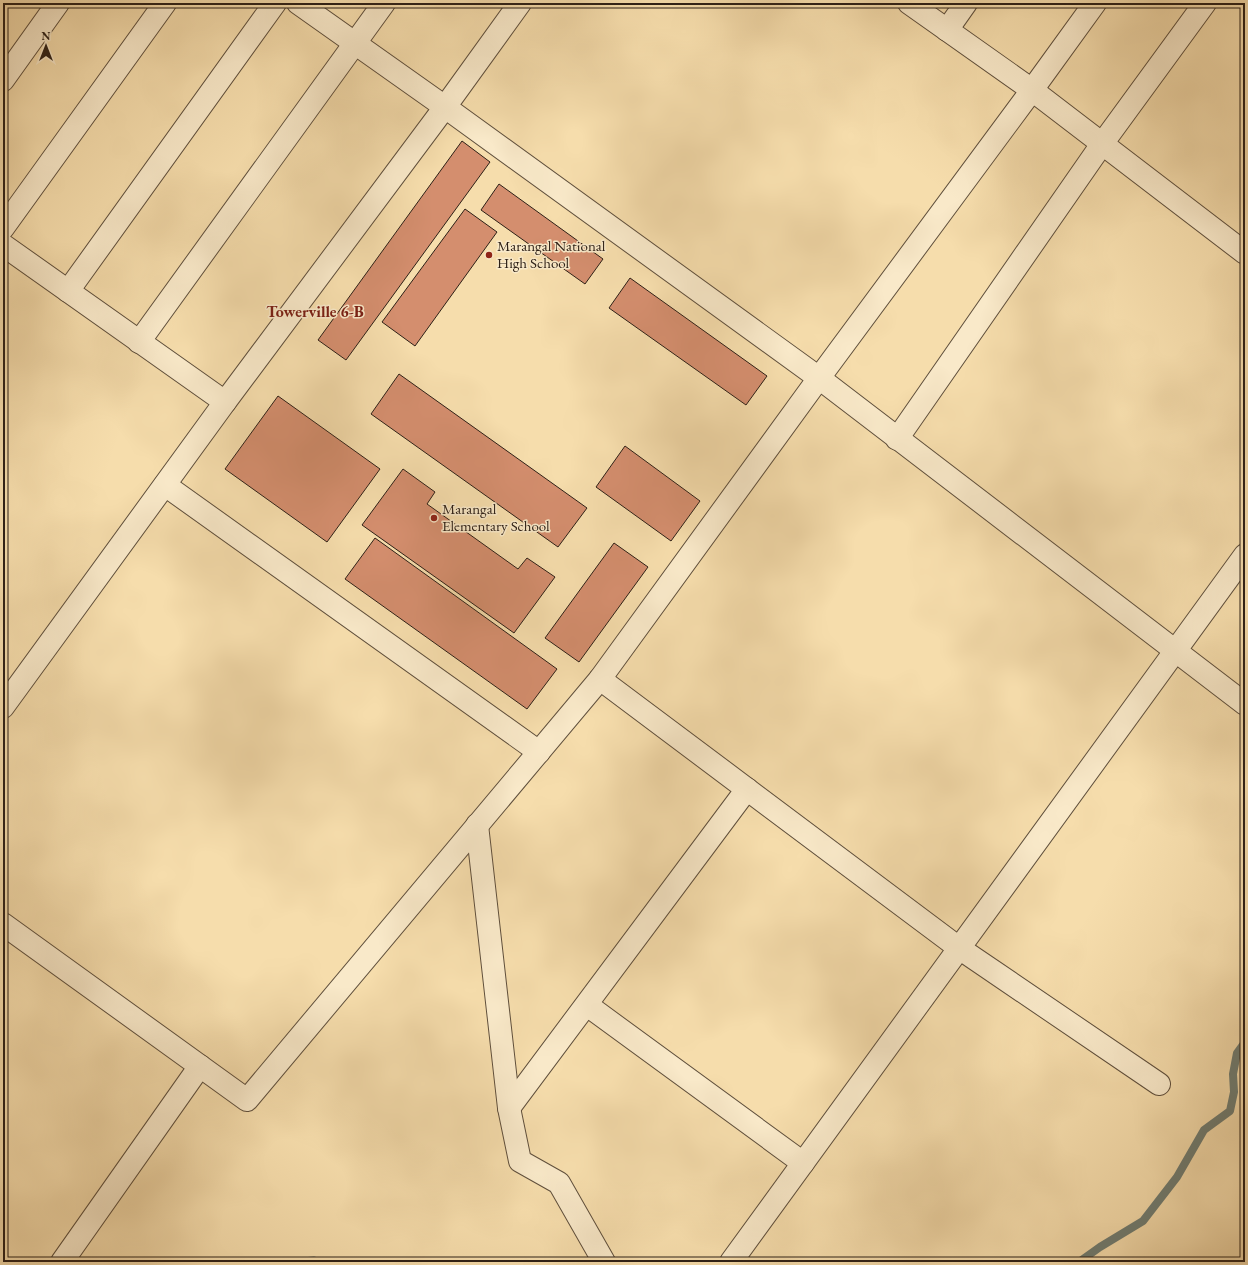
<svg xmlns="http://www.w3.org/2000/svg" width="1248" height="1265" font-family="'EB Garamond',serif">
	<style>
		.water { fill: #9dbbb0; stroke: #707d73 }
		.lines { fill: none; stroke-linecap: round; stroke-linejoin: round }
		.stream { stroke: #707d73; stroke-width: 8 }
		.building { fill: #d48e6e; stroke: #2d2017 }
		.minor-casing { stroke: #5f4f3c; stroke-width: 24 }
		.tertiary-casing { stroke: #5f4f3c; stroke-width: 24 }
		.minor { stroke: #f9e9c9; stroke-width: 22 }
		.tertiary { stroke: #f9e9c9; stroke-width: 22 }
		.poi-dot { fill: #8f2418; stroke: #f9e9c9; stroke-width: 1.5 }
		.labels { text-anchor: middle; stroke-width: 3; stroke-linejoin: round; paint-order: stroke }
		.poi-label { font-size: 15px; fill: #2d2017; stroke: #f9e9c9; text-anchor: start }
		.neighbourhood-label { font-size: 16px; font-weight: bold; fill: #7a1f14; stroke: #f9e9c9 }
	</style>
	<rect width="100%" height="100%" fill="#f6ddac"/>
	<filter id="stains"><feTurbulence type="fractalNoise" baseFrequency=".005" numOctaves="4"/><feColorMatrix values="0 0 0 0 .2 0 0 0 0 .09 0 0 0 0 .02 0 0 0 .5 -.17"/></filter>
	<radialGradient id="worn" r=".72"><stop offset=".6" stop-color="#630" stop-opacity="0"/><stop offset="1" stop-color="#630" stop-opacity=".3"/></radialGradient>
	<path class="water" d="M 314,1257 L 337,1262 L 253,1262 Z"/>
	<g class="lines">
		<path class="stream" d="M 1079,1262 L 1100,1247 L 1143,1221 L 1177,1177 L 1204,1130 L 1230,1111 L 1234,1092 L 1233,1074 L 1237,1053 L 1245,1042"/>
	</g>
	<g class="building">
		<path d="M 462,141 L 490,162 L 346,360 L 318,340 Z"/>
		<path d="M 499,184 L 603,259 L 585,284 L 481,210 Z"/>
		<path d="M 465,209 L 497,232 L 415,346 L 382,322 Z"/>
		<path d="M 630,278 L 767,376 L 746,405 L 609,308 Z"/>
		<path d="M 399,374 L 587,508 L 558,547 L 371,414 Z"/>
		<path d="M 278,396 L 380,469 L 327,542 L 225,469 Z"/>
		<path d="M 625,446 L 700,501 L 671,541 L 596,487 Z"/>
		<path d="M 403,469 L 435,492 L 427,504 L 518,569 L 527,558 L 555,577 L 514,633 L 362,525 Z"/>
		<path d="M 375,538 L 557,669 L 527,709 L 345,579 Z"/>
		<path d="M 614,543 L 648,567 L 579,662 L 545,638 Z"/>
	</g>
	<g class="lines">
		<defs>
			<g id="minor">
				<path d="M 298,3 L 445,107 L 819,378 L 1245,704"/>
				<path d="M 909,3 L 1032,90 L 1245,253"/>
				<path d="M 947,30 L 966,3"/>
				<path d="M 3,80 L 58,3"/>
				<path d="M 3,228 L 165,3"/>
				<path d="M 68,291 L 275,3"/>
				<path d="M 139,342 L 384,3"/>
				<path d="M 897,439 L 1102,144 L 1205,3"/>
				<path d="M 165,485 L 539,752"/>
				<path d="M 600,679 L 959,948 L 1159,1084"/>
				<path d="M 3,707 L 225,402"/>
				<path d="M 477,825 L 509,1108 L 520,1161 L 559,1183 L 604,1262"/>
				<path d="M 3,924 L 247,1100 L 600,679 L 819,378 L 1032,90 L 1095,3"/>
				<path d="M 587,1005 L 803,1163"/>
				<path d="M 509,1108 L 747,789"/>
				<path d="M 62,1262 L 200,1066"/>
				<path d="M 731,1262 L 1245,555"/>
			</g>
			<path id="tertiary" d="M 3,245 L 225,402 L 445,107 L 520,3"/>
		</defs>
		<use href="#minor" class="minor-casing"/>
		<use href="#tertiary" class="tertiary-casing"/>
		<use href="#minor" class="minor"/>
		<use href="#tertiary" class="tertiary"/>
	</g>
	<g class="poi-dot">
		<circle cx="489" cy="255" r="4"/>
		<circle cx="434" cy="518" r="4"/>
	</g>
	<g class="labels">
		<g class="poi-label">
			<text x="497" y="251">Marangal National<tspan x="497" dy="17">High School</tspan></text>
			<text x="442" y="514">Marangal<tspan x="442" dy="17">Elementary School</tspan></text>
		</g>
		<g class="neighbourhood-label">
			<text x="315" y="317">Towerville 6-B</text>
		</g>
	</g>
	<rect width="1248" height="1265" fill="none" stroke="#f6ddac" stroke-width="16"/>
	<rect x="4" y="4" width="1240" height="1257" fill="none" stroke="#2d2017" stroke-width="2"/>
	<rect x="8" y="8" width="1232" height="1249" fill="none" stroke="#2d2017"/>
	<g transform="translate(46 46)" stroke="#f9e9c9" stroke-width="3" paint-order="stroke">
	<path d="M0-3L7 15L0 10L-7 15Z" fill="#2d2017"/>
	<text y="-6" font-size="11" font-weight="bold" text-anchor="middle" fill="#2d2017">N</text>
	</g>
	<rect width="100%" height="100%" filter="url(#stains)"/>
	<rect width="100%" height="100%" fill="url(#worn)"/>
</svg>
